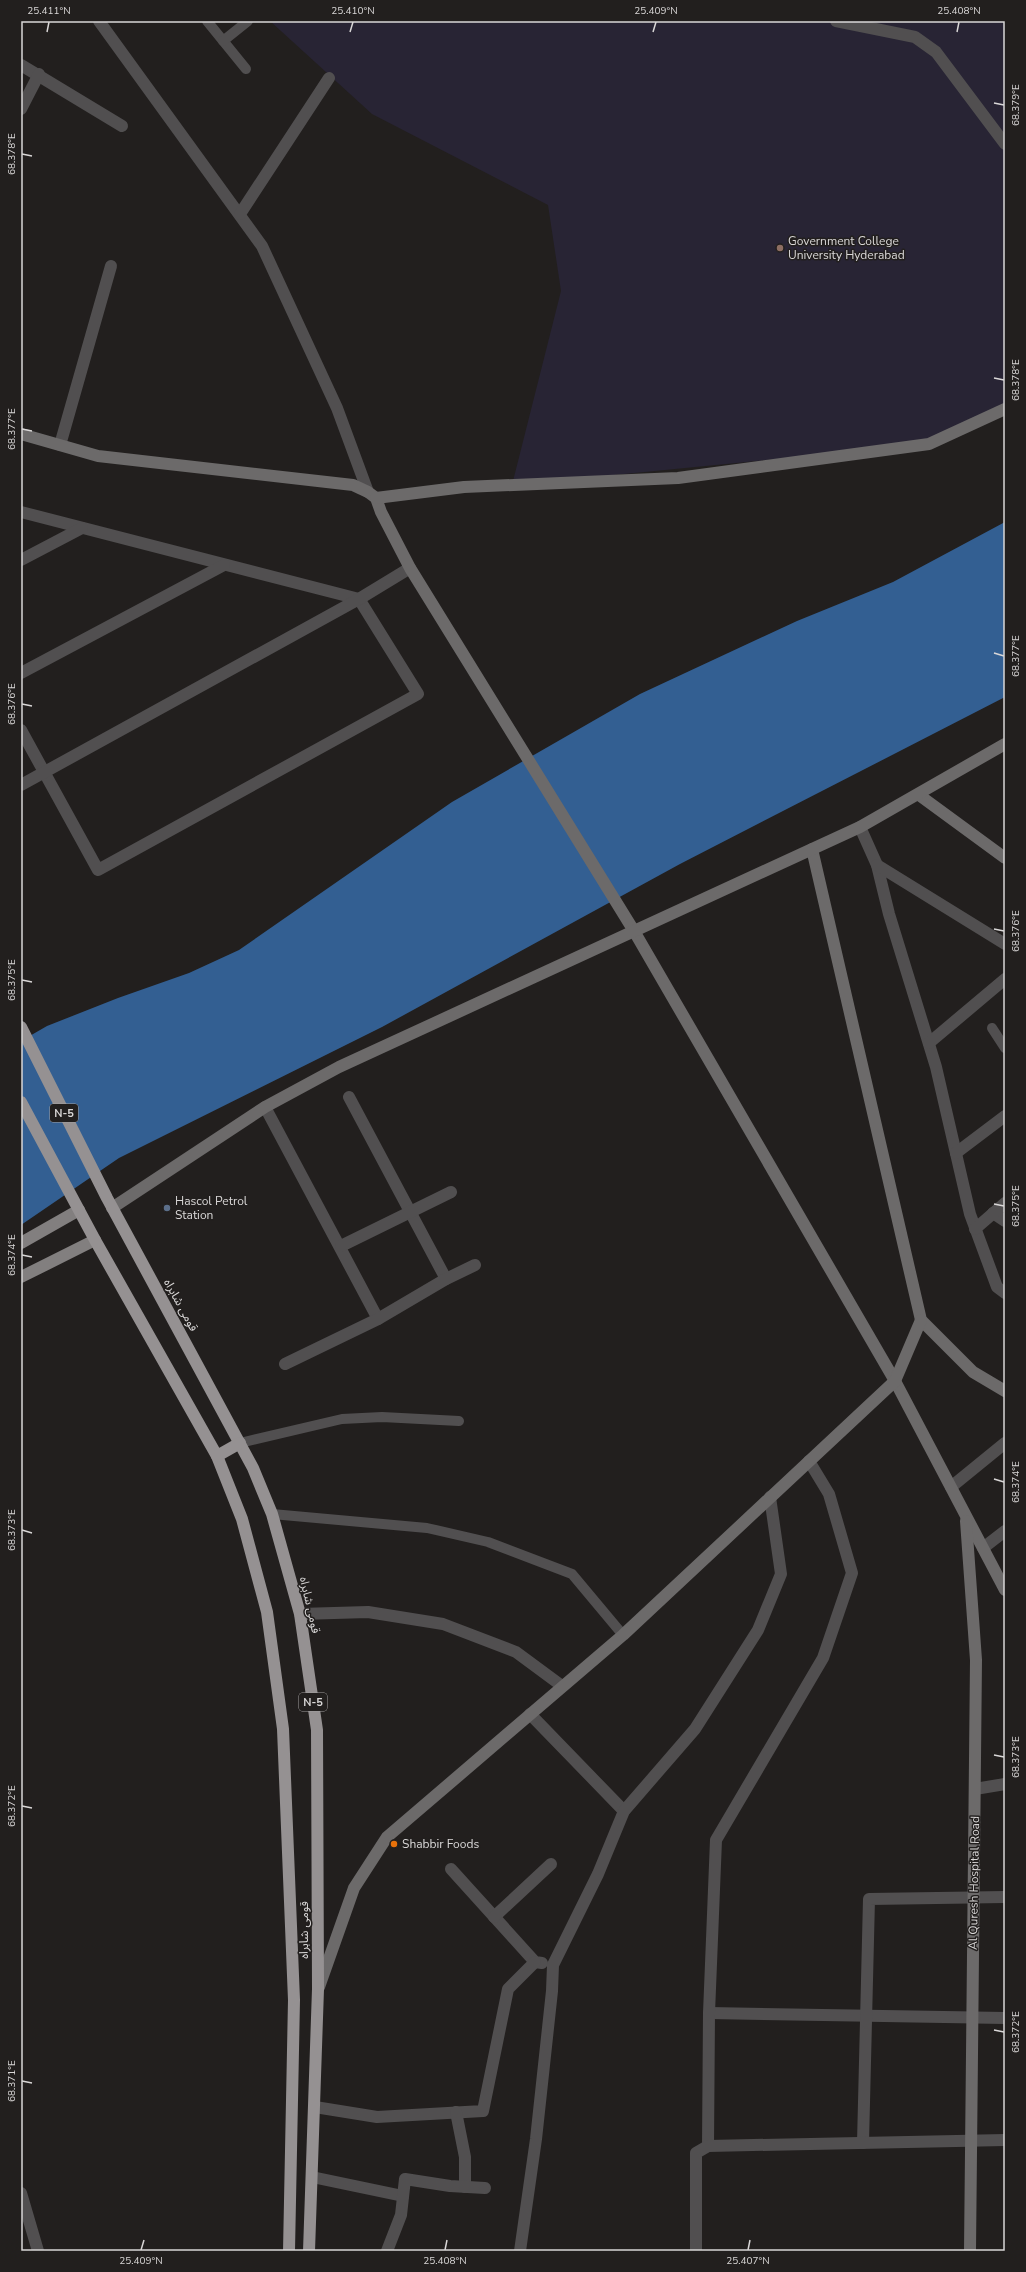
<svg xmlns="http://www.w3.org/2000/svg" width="1026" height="2272" font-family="'Nunito Sans','Noto Sans Arabic',sans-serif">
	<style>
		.education { fill: #282434 }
		.water { fill: #335f92 }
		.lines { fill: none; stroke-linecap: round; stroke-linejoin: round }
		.lane { stroke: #514f50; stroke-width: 10 }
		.street { stroke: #514f50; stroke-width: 12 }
		.secondary { stroke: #6c6a6a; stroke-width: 12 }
		.primary { stroke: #827f7f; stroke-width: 12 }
		.highway { stroke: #959192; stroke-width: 12 }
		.ticks { fill: none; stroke: #d9d7d7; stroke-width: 1.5 }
		.education-dot { fill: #8d6e63; stroke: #221f1e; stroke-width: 1.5 }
		.service-dot { fill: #5c6f8a; stroke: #221f1e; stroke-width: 1.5 }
		.food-dot { fill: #e8710a; stroke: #221f1e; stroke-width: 1.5 }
		.labels { text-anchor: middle; stroke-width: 3; stroke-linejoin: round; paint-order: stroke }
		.shield { fill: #221f1e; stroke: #a2a0a0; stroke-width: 1 }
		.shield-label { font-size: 11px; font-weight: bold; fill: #d9d7d7 }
		.poi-label { font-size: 12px; fill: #d9d7d7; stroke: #221f1e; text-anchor: start }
		.street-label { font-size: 12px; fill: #d9d7d7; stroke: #221f1e }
		.neatline { fill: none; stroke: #d9d7d7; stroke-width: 1.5 }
		.ticks-label { font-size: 10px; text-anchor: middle; fill: #d9d7d7 }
	</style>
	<rect width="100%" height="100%" fill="#221f1e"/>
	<path class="education" d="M 270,21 L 1005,21 L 1005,409 L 929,444 L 512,485 L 561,291 L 548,205 L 372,114 Z"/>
	<path class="water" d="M 1005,522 L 1005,697 L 680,864 L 382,1027 L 119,1158 L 21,1225 L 21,1041 L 47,1026 L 118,998 L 189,973 L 239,950 L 452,802 L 640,694 L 797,621 L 893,582 Z"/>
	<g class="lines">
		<g class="lane">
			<path d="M 207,21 L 246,69"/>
			<path d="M 223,41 L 248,21"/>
			<path d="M 992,1028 L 1005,1048"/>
			<path d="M 240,1443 L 342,1419 L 382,1417 L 459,1421"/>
			<path d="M 272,1514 L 427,1528 L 488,1542 L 572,1574 L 623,1635"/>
		</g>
		<g class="street">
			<path d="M 99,21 L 262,246 L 337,408 L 368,492"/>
			<path d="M 836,21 L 915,37 L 936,52 L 1005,144"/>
			<path d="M 21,65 L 122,126"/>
			<path d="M 21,109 L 39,74"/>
			<path d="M 240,214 L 329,78"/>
			<path d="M 60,445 L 111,266"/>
			<path d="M 21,512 L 359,599 L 418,694 L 98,870 L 21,730"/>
			<path d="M 21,560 L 82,528"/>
			<path d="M 21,673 L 224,565"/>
			<path d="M 21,785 L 359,599 L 410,568"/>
			<path d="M 860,827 L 877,865 L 889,914 L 936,1067 L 970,1214 L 997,1287 L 1005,1293"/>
			<path d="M 877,865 L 1005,944"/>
			<path d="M 929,1043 L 1005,979"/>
			<path d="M 349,1097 L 446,1279"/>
			<path d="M 265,1107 L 378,1319"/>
			<path d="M 956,1153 L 1005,1116"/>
			<path d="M 993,1213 L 1005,1221"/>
			<path d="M 975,1229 L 1005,1203"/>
			<path d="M 341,1246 L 451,1192"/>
			<path d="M 285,1364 L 378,1319 L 446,1279 L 475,1265"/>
			<path d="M 951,1487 L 1005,1443"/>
			<path d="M 983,1548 L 1005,1531"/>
			<path d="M 300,1614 L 368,1612 L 443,1624 L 516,1652 L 562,1686"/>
			<path d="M 530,1714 L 624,1811"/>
			<path d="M 975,1789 L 1005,1784"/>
			<path d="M 451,1869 L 535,1962 L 542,1963"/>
			<path d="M 494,1917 L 551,1864"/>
			<path d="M 709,2013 L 1005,2018"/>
			<path d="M 315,2107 L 377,2117 L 483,2111 L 508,1989 L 535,1962"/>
			<path d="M 456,2112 L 465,2157 L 465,2187"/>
			<path d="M 863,2143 L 869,1899 L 1005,1897"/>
			<path d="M 708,2146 L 709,2013 L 716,1840 L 823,1658 L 852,1573 L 829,1494 L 809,1461"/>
			<path d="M 312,2177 L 403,2196"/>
			<path d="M 21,2193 L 38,2251"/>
			<path d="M 387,2251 L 401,2215 L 405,2179 L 450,2186 L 485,2188"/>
			<path d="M 520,2251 L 536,2139 L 552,1991 L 553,1965 L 598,1874 L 624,1811 L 695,1729 L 758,1630 L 781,1574 L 770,1497"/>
			<path d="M 696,2251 L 696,2153 L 708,2146 L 1005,2140"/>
		</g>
		<g class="secondary">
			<path d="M 21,434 L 98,456 L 353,485 L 368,492 L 376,498 L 381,512 L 410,568 L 634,931 L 895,1381 L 1005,1590"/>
			<path d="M 376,498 L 464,487 L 678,478 L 929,444 L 1005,409"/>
			<path d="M 919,795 L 1005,858"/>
			<path d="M 812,849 L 921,1320 L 973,1372 L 1005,1391"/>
			<path d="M 112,1208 L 265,1107 L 339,1067 L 860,827 L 1005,744"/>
			<path d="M 966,1521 L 976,1660 L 970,2251"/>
			<path d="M 319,1987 L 354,1888 L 387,1837 L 623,1635 L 895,1381 L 921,1320"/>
		</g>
		<g class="primary">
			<path d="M 21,1243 L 79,1210"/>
			<path d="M 21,1277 L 95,1240"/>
		</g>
		<g class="highway">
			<path d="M 21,1027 L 107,1198 L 253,1468 L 272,1514 L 300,1614 L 317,1730 L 318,1989 L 309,2251"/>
			<path d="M 21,1102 L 95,1240 L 217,1456 L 242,1519 L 267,1612 L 283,1729 L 294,2000 L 289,2251"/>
			<path d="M 217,1456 L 240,1443"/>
		</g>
	</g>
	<path class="ticks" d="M 47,32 L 49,22M 350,32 L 353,22M 653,32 L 656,22M 957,32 L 959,22M 994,103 L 1004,105M 22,154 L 32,156M 994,378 L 1004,380M 22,429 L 32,431M 994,653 L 1004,656M 22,704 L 32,706M 994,929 L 1004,931M 22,980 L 32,982M 994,1204 L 1004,1206M 22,1255 L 32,1257M 994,1479 L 1004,1482M 22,1530 L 32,1533M 994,1755 L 1004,1757M 22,1806 L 32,1808M 994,2030 L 1004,2032M 22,2081 L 32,2083M 141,2250 L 144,2240M 445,2250 L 447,2240M 748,2250 L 750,2240"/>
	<circle class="education-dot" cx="780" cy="248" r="4"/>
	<circle class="service-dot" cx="167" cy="1208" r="4"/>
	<circle class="food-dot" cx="394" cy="1844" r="4"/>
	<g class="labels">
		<g class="shield">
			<rect x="50" y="1104" width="28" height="18" rx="3"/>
			<rect x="299" y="1693" width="28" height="18" rx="3"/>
		</g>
		<g class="shield-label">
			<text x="64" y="1117">N-5</text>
			<text x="313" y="1706">N-5</text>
		</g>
		<g class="poi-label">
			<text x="788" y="245">Government College<tspan x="788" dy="14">University Hyderabad</tspan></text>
			<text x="175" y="1205">Hascol Petrol<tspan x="175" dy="14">Station</tspan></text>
			<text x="402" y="1848">Shabbir Foods</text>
		</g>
		<g class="street-label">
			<text transform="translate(181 1305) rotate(61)" y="4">قومی شاہراہ</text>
			<text transform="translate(310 1605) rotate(77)" y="4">قومی شاہراہ</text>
			<text transform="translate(974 1883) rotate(-89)" y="4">Al Quresh Hospital Road</text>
			<text transform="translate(304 1930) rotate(-90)" y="4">قومی شاہراہ</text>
		</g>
	</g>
	<rect width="1026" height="2272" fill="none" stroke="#221f1e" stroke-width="44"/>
	<rect x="22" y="22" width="982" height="2228" class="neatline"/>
	<g class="ticks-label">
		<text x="49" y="14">25.411°N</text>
		<text x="353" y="14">25.410°N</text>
		<text x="656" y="14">25.409°N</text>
		<text x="959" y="14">25.408°N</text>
		<text transform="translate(1015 105) rotate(-90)" y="4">68.379°E</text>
		<text transform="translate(11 154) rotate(-90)" y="4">68.378°E</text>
		<text transform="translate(1015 380) rotate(-90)" y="4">68.378°E</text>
		<text transform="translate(11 429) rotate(-90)" y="4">68.377°E</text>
		<text transform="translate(1015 656) rotate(-90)" y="4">68.377°E</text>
		<text transform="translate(11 704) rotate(-90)" y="4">68.376°E</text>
		<text transform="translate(1015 931) rotate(-90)" y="4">68.376°E</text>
		<text transform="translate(11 980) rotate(-90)" y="4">68.375°E</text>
		<text transform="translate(1015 1206) rotate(-90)" y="4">68.375°E</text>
		<text transform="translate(11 1255) rotate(-90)" y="4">68.374°E</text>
		<text transform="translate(1015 1482) rotate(-90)" y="4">68.374°E</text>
		<text transform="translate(11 1530) rotate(-90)" y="4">68.373°E</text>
		<text transform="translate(1015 1757) rotate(-90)" y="4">68.373°E</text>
		<text transform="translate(11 1806) rotate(-90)" y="4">68.372°E</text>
		<text transform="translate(1015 2032) rotate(-90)" y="4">68.372°E</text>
		<text transform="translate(11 2081) rotate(-90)" y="4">68.371°E</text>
		<text x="141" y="2264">25.409°N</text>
		<text x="445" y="2264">25.408°N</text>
		<text x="748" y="2264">25.407°N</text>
	</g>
</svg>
